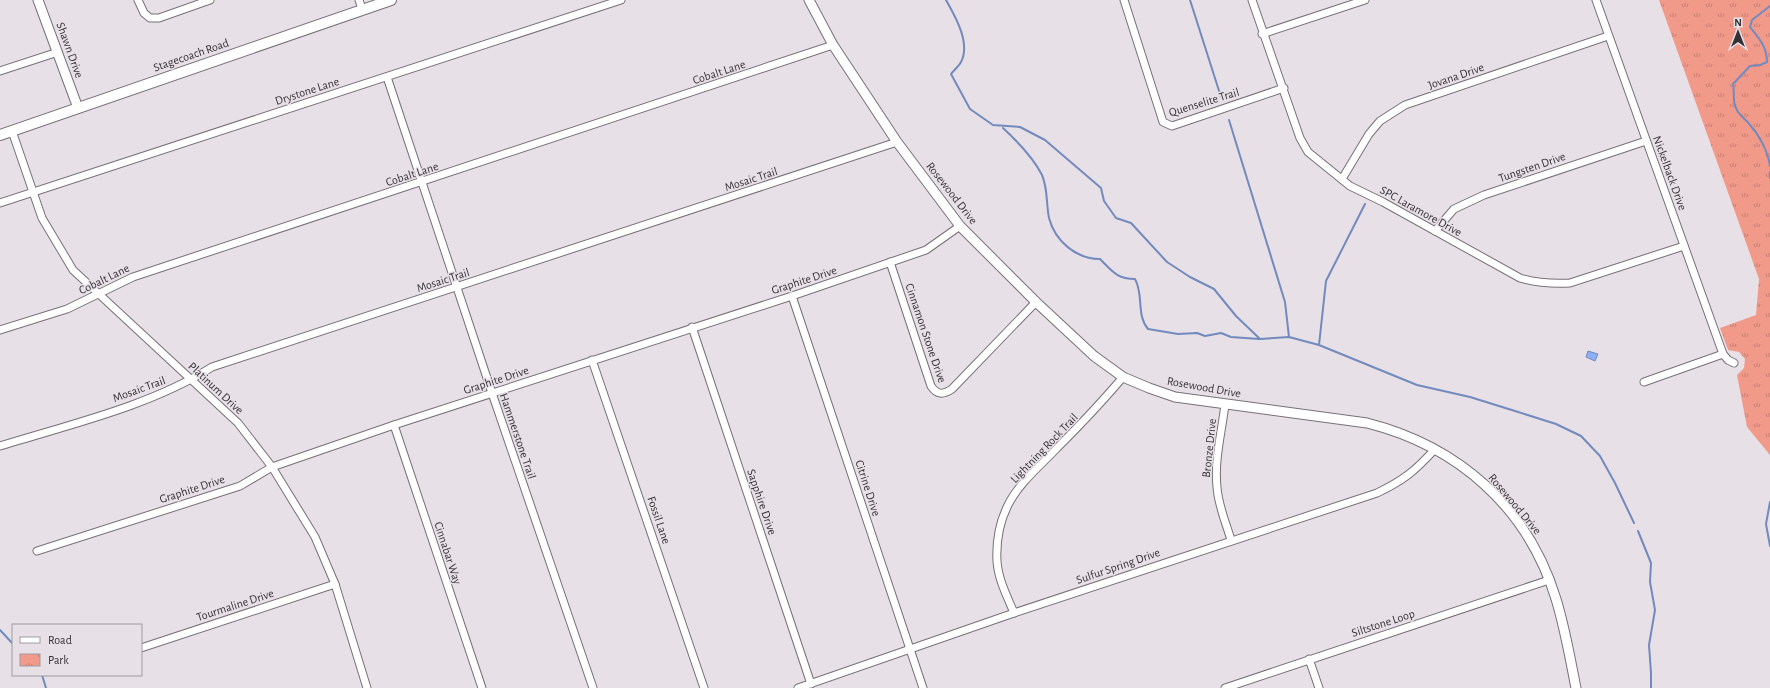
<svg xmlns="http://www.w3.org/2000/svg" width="1770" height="688" font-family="'Alegreya Sans',sans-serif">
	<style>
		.park { fill: url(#park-tufts) }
		.water { fill: #8caff9; stroke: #728abe }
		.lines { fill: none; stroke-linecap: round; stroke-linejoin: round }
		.stream { stroke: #728abe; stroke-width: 2 }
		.minor-casing { stroke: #777077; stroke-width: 9 }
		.tertiary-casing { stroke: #777077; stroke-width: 11 }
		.secondary-casing { stroke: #777077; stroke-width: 12 }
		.minor { stroke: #fff; stroke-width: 7 }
		.tertiary { stroke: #fff; stroke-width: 9 }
		.secondary { stroke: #fff; stroke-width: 10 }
		.labels { text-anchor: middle; stroke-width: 3; stroke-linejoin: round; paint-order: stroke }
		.street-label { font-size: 12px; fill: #353235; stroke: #e8e0e7 }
	</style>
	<defs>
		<pattern id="park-tufts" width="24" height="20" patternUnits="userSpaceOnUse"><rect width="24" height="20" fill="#f29a8a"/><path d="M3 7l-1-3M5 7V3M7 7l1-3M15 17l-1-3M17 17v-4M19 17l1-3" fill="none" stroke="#c57e72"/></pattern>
	</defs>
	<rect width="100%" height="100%" fill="#e8e0e7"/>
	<path class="park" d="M 1659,0 L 1770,0 L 1770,455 L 1747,427 L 1737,375 L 1744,368 L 1745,359 L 1739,352 L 1728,350 L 1720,328 L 1756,315 L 1759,279 Z"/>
	<path class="water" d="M 1588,351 L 1598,354 L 1595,361 L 1586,357 Z"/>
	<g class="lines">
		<g class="stream">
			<path d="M 946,0 C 955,16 971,43 961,62 C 959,66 954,70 951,74 L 970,109 L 993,125 L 1020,127 L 1045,140 L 1101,188 L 1104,201 L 1116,218 L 1131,223 L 1167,262 L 1190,277 L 1214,289 L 1236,316 L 1260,339 L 1289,337 L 1319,345 L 1417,385 L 1470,397 L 1515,411 L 1556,424 L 1581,436 L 1600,456 L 1615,483 L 1634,523"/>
			<path d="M 1190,0 L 1221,97"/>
			<path d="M 1770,6 L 1752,20 L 1750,27 C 1759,38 1767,47 1767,62 L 1760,65 L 1750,66 L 1733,84 C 1735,93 1732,100 1736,108 C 1738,115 1746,119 1750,125 C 1760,136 1768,152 1770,166"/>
			<path d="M 1229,120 L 1285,302 L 1289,337"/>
			<path d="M 1003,128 C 1017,141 1033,157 1042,175 C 1048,189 1046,203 1049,218 C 1055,241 1076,259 1100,259 C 1112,271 1117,279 1135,279 C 1144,295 1136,315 1148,329 L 1178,334 L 1197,333 L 1205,336 L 1221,333 L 1231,337 L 1259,339"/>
			<path d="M 1770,172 L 1770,178"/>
			<path d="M 1319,345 L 1326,281 L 1365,204"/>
			<path d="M 1770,502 L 1766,524 L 1770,546"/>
			<path d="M 1638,531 L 1651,563 L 1650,582 L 1655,610 L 1649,645 L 1651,673 L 1651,688"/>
			<path d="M 0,630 L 13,644"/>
			<path d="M 42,675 L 46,688"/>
		</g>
		<defs>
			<g id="minor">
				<path d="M 138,0 L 144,13 L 150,18 L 159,18 L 210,0"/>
				<path d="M 359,0 L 362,9"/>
				<path d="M 1124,0 L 1163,122 L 1172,126 L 1284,88"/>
				<path d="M 1252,0 L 1300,138 L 1308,152 L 1350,186 L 1383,202 L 1520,278 C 1537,283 1552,284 1570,283 L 1684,246"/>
				<path d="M 1596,0 L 1723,354 L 1728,360 L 1734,363"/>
				<path d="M 1262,34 L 1365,0"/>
				<path d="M 0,71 L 58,52"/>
				<path d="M 387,77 L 492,393 L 593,688"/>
				<path d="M 12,131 L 42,218 L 73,270 L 238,423 L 272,467 L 315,537 L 335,584 L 367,688"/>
				<path d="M 1342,179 L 1369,134 L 1380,121 L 1405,105 L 1608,36"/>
				<path d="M 0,203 L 621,0"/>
				<path d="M 1435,231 L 1454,209 L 1484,195 L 1646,141"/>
				<path d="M 890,262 L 931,386 C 937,395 943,395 952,389 L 1036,302"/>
				<path d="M 792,296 L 923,688"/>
				<path d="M 692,327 L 811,684"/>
				<path d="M 0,330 L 67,309 L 133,277 L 833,45"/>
				<path d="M 592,360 L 704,688"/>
				<path d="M 1644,382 L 1723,354"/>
				<path d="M 1225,404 C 1222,431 1214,460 1217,487 C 1218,505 1226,523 1231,540"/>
				<path d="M 394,425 L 482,688"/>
				<path d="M 0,446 C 71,424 150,406 212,367 L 897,142"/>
				<path d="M 37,551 L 240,486 L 272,467 L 394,425 L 792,296 L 926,250 L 960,226"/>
				<path d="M 1014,613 C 1007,596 998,579 997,561 C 996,541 999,523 1008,505 C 1019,483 1040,466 1057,448 C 1080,425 1102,402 1123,377"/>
				<path d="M 141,648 L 335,584"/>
				<path d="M 1309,659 L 1319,688"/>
				<path d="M 798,688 L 1014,613 L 1377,493 C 1404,480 1415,471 1435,449"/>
				<path d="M 1225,688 L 1549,580"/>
			</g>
			<g id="tertiary">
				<path d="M 38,0 L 78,108"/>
				<path d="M 809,0 L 833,45 L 897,142 L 960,226 L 1036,302 L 1094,356 L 1123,377 L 1149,388 L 1175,397 L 1367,423 C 1458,446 1528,507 1556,599 C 1565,628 1570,658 1576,688"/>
			</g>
			<path id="secondary" d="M 0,135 L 391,0"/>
		</defs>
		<use href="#minor" class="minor-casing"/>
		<use href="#tertiary" class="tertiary-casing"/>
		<use href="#secondary" class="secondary-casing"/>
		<use href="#minor" class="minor"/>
		<use href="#tertiary" class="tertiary"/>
		<use href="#secondary" class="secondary"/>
	</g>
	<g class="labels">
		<g class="street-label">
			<text transform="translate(70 50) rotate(70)" y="4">Shawn Drive</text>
			<text transform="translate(191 55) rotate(-19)" y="4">Stagecoach Road</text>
			<text transform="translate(719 72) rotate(-18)" y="4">Cobalt Lane</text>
			<text transform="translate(1456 76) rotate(-19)" y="4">Jovana Drive</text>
			<text transform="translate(307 91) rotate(-18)" y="4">Drystone Lane</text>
			<text transform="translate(1204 102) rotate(-17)" y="4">Quenselite Trail</text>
			<text transform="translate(1532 167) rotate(-19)" y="4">Tungsten Drive</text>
			<text transform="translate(1670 173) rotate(70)" y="4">Nickelback Drive</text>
			<text transform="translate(412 174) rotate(-18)" y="4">Cobalt Lane</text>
			<text transform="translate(751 179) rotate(-18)" y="4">Mosaic Trail</text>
			<text transform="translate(952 193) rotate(52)" y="4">Rosewood Drive</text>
			<text transform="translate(1421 211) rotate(29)" y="4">SPC Laramore Drive</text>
			<text transform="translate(104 279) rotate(-26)" y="4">Cobalt Lane</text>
			<text transform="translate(443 280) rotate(-18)" y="4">Mosaic Trail</text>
			<text transform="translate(804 280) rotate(-18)" y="4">Graphite Drive</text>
			<text transform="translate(926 333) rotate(71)" y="4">Cinnamon Stone Drive</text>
			<text transform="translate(496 380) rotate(-18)" y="4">Graphite Drive</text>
			<text transform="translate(1204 387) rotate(10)" y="4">Rosewood Drive</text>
			<text transform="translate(216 388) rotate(43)" y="4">Platinum Drive</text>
			<text transform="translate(139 389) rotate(-20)" y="4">Mosaic Trail</text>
			<text transform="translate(518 436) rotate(71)" y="4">Hammerstone Trail</text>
			<text transform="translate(1044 448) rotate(-46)" y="4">Lightning Rock Trail</text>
			<text transform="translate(1209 448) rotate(-84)" y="4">Bronze Drive</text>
			<text transform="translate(868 488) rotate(72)" y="4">Citrine Drive</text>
			<text transform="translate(192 489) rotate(-18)" y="4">Graphite Drive</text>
			<text transform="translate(762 502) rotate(71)" y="4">Sapphire Drive</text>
			<text transform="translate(1515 504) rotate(50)" y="4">Rosewood Drive</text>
			<text transform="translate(659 520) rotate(71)" y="4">Fossil Lane</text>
			<text transform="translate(448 553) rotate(72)" y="4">Cinnabar Way</text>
			<text transform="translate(1118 566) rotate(-19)" y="4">Sulfur Spring Drive</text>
			<text transform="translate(235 605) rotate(-18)" y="4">Tourmaline Drive</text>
			<text transform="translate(1383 623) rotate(-18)" y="4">Siltstone Loop</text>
		</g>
	</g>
	<rect x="12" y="624" width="130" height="52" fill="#e8e0e7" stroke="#a09aa0"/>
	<rect x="20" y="637" width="20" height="6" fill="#ffffff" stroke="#a09aa0"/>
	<text x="48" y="644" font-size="12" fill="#353235">Road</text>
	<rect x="20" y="654" width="20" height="12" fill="url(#park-tufts)" stroke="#a09aa0"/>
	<text x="48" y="664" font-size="12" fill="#353235">Park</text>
	<g transform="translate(1738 32)" stroke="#e8e0e7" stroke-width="3" paint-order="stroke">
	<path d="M0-3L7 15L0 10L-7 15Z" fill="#353235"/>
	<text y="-6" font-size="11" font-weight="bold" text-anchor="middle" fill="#353235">N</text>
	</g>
</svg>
